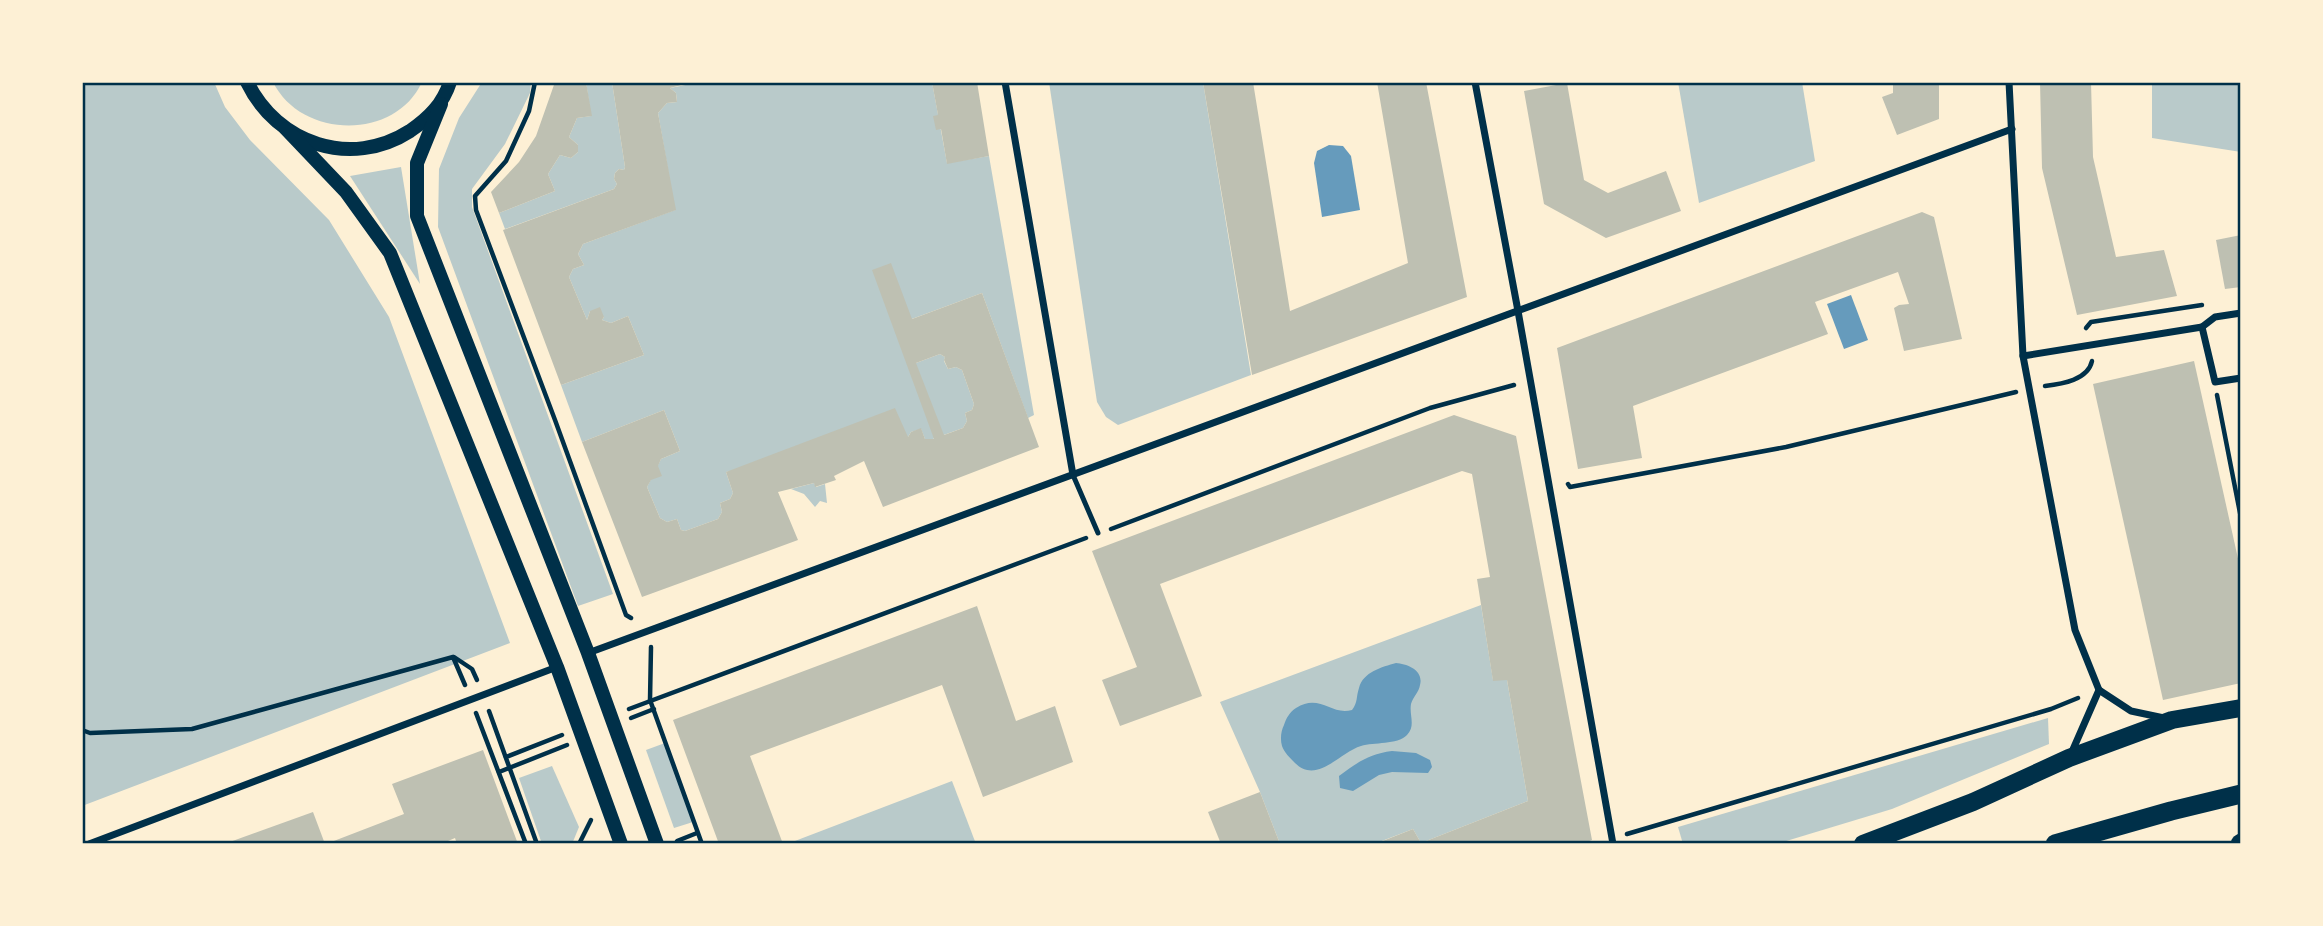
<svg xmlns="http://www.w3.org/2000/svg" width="2323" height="926" font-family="Karla,sans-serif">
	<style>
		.green { fill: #b9caca }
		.water { fill: #669bbc }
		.building { fill: #bec0b2; fill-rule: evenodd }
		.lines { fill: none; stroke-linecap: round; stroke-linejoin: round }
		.path { stroke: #003049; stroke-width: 4.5 }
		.service { stroke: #003049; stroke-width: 5 }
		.minor { stroke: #003049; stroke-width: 7 }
		.secondary { stroke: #003049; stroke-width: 14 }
		.primary { stroke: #003049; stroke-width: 18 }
		.trunk { stroke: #003049; stroke-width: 19 }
		.neatline { fill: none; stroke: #003049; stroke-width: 2.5 }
	</style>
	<rect width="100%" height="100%" fill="#fdf0d5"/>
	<g class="green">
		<path d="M 82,82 L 214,82 L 225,107 L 250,140 L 329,220 L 389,317 L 510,643 L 82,806 Z"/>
		<path d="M 273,82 L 422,82 C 395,141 301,139 273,82 Z"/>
		<path d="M 482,82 L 531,82 L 530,93 L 505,144 L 472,189 L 472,207 L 613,594 L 578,606 L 438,227 L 439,169 L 459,118 Z"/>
		<path d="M 586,82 L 612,82 L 625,167 L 624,170 L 619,169 L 615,173 L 614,179 L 617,184 L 614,189 L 505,229 L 499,213 L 555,191 L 548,174 L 560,155 L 571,158 L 578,152 L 578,145 L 569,137 L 577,118 L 591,116 Z"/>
		<path d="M 701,82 L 932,82 L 947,163 L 989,156 L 1034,415 L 1028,418 L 982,293 L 901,323 L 916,363 L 940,354 L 945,357 L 944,361 L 948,369 L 956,367 L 962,370 L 974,404 L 972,410 L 965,413 L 967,421 L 963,428 L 930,440 L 925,439 L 921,429 L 911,432 L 908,437 L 726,472 L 733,493 L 730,499 L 720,503 L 722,512 L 718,519 L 685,531 L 681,530 L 677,519 L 667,522 L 660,518 L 647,487 L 661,459 L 680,451 L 664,410 L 582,442 L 561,385 L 644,355 L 628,316 L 611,323 L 602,320 L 604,317 L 590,311 L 587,320 L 569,277 L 573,269 L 584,265 L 578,254 L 583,244 L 675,210 L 658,113 L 667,103 L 677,102 L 676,93 L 670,88 Z"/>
		<path d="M 1049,82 L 1203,82 L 1251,375 L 1118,425 L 1106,417 L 1097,402 Z"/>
		<path d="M 1678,82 L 1802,82 L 1815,161 L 1699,203 Z"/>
		<path d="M 2152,82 L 2241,82 L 2241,152 L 2152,138 Z"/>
		<path d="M 401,167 L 420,284 L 350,176 Z"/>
		<path d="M 814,483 L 816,487 L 825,484 L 827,503 L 820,501 L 815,507 L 804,494 L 791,489 Z"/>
		<path d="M 1481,605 L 1493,680 L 1507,680 L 1528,801 L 1421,843 L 1413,829 L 1374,844 L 1280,844 L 1260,792 L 1220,702 Z"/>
		<path d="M 2048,718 L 2049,744 L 1892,809 L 1776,844 L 1683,844 L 1678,827 Z"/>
		<path d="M 665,743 L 693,822 L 674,828 L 646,750 Z"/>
		<path d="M 552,766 L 579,827 L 572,844 L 542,844 L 519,778 Z"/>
		<path d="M 952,781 L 976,844 L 787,844 Z"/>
	</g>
	<g class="water">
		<path d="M 1329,145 L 1343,146 L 1351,156 L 1360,210 L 1322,217 L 1314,163 L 1317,151 Z"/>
		<path d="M 1851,295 L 1868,340 L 1844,349 L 1827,304 Z"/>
		<path d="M 1396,663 C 1407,664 1424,670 1420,685 C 1419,692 1413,697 1411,704 C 1409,715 1416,726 1407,735 C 1397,745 1374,742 1361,746 C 1340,752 1317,785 1295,763 C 1290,758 1284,752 1282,746 C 1280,739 1281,731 1284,725 C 1286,718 1290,712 1296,708 C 1320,693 1331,716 1352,710 C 1358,702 1356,697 1359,688 C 1363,672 1382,667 1396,663 Z"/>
		<path d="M 1392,751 L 1416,753 L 1430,760 L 1432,767 L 1428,773 L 1392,772 L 1379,775 L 1353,791 L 1340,788 L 1339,776 C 1358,762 1369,754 1392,751 Z"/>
	</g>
	<g class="building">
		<path d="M 555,82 L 586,82 L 592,116 L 577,118 L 569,137 L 578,145 L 578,152 L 571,158 L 560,155 L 548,174 L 555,191 L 499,213 L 491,192 L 519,162 L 536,136 Z"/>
		<path d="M 612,82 L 693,82 L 670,88 L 676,93 L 677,102 L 667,103 L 658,113 L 676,210 L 583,244 L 578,254 L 584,265 L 573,269 L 569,277 L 587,320 L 590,311 L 600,307 L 604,317 L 602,320 L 611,323 L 628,316 L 644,355 L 561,385 L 503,230 L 614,189 L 617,184 L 614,179 L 615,173 L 619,169 L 624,170 L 625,167 Z"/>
		<path d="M 932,82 L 977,82 L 989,156 L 947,164 L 941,129 L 936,130 L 933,116 L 938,115 Z"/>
		<path d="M 1203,82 L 1253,82 L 1290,311 L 1408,263 L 1377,82 L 1426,82 L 1467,297 L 1252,375 Z"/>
		<path d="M 1893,82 L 1939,82 L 1939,119 L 1897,135 L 1882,97 L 1893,93 Z"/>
		<path d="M 2040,82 L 2091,82 L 2093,157 L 2116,257 L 2164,250 L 2177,296 L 2077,315 L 2042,168 Z"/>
		<path d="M 1567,83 L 1584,180 L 1608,193 L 1666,171 L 1681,211 L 1606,238 L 1544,204 L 1524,91 Z"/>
		<path d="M 1922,212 L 1934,217 L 1962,339 L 1904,351 L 1894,308 L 1899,305 L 1909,304 L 1898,272 L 1815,302 L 1828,334 L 1633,406 L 1642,458 L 1578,469 L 1557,348 Z"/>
		<path d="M 2241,235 L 2241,287 L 2225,289 L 2216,240 Z"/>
		<path d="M 891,263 L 912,319 L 982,293 L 1039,447 L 883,507 L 864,461 L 834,476 L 836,480 L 815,487 L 814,483 L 778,492 L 798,540 L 642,597 L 582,442 L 664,410 L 680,451 L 661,459 L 658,466 L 662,476 L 651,480 L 647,487 L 660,518 L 667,522 L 677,519 L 681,530 L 685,531 L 718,519 L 722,512 L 720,503 L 730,499 L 733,493 L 726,472 L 895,408 L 908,437 L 911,432 L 921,428 L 925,439 L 934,439 L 872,270 ZM 940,354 L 945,357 L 944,360 L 948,369 L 956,367 L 962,370 L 974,404 L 972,410 L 965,413 L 967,421 L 963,428 L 944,435 L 916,363 Z"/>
		<path d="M 2194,361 L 2241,572 L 2241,683 L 2163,700 L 2093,384 Z"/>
		<path d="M 1454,415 L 1516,436 L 1592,840 L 1581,844 L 1375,844 L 1413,829 L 1421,843 L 1528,801 L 1507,680 L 1493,681 L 1477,579 L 1490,577 L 1472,474 L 1462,471 L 1160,584 L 1202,696 L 1120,726 L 1102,680 L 1137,667 L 1092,551 Z"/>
		<path d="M 977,606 L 1016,721 L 1055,706 L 1073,762 L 983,797 L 942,685 L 750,756 L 783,844 L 719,844 L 673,720 Z"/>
		<path d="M 483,750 L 518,844 L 457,844 L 455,838 L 441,844 L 326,844 L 404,814 L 392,784 Z"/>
		<path d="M 1260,792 L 1280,844 L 1221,844 L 1208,812 Z"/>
		<path d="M 313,812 L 325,844 L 227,844 L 227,843 Z"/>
	</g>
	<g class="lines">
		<g class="path">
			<path d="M 535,82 L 529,111 L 506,161 L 475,196 L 476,210 L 555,420 L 626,615 L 631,618"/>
			<path d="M 2086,328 L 2091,322 L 2202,305"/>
			<path d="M 2045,386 C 2062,384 2088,380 2092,361"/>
			<path d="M 2217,395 L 2241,518"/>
			<path d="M 1568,484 L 1570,487 L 1786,447 L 2016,392"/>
			<path d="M 1111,529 L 1430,408 L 1514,385"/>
			<path d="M 651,647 L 650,700 L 702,844"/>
			<path d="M 454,657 L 472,669 L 477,680"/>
			<path d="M 629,709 L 1086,538"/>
			<path d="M 489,711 L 537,844"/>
			<path d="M 476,713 L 526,844"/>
			<path d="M 631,718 L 654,709"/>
			<path d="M 82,730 L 90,733 L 192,729 L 453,657 L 465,685"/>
			<path d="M 506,757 L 562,735"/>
			<path d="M 499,772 L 567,745"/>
			<path d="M 1627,834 L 2051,709 L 2078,698"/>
			<path d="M 677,841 L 697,833"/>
			<path d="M 579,844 L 591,820"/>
		</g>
		<path class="service" d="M 1073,475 L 1098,533"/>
		<g class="minor">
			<path d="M 1005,82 L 1073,475"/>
			<path d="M 1475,82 L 1518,311 L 1613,844"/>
			<path d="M 2009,82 L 2023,356 L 2075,630 L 2099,690 L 2131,711 L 2164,718"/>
			<path d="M 2202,327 L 2215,382 L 2241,378"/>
			<path d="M 2023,356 L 2202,327 L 2215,317 L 2241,313"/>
			<path d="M 588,653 L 2012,129"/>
			<path d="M 2071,754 L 2099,690"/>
			<path d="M 89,844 L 557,667"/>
		</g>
		<g class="secondary">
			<path d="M 247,82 C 277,144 351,169 410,131 C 429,118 443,104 450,82"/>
			<path d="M 441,104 L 417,163 L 417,216 L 588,653 L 657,844"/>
			<path d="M 286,129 L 346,192 L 390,253 L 557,667 L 621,844"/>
		</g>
		<path class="primary" d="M 1863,844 L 1973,802 L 2069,758 L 2172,720 L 2241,708"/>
		<g class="trunk">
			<path d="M 2055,844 L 2171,811 L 2241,794"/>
			<path d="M 2240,844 L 2241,843"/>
		</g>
	</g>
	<rect width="2323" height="926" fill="none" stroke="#fdf0d5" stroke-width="168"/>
	<rect x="84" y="84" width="2155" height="758" class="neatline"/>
</svg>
